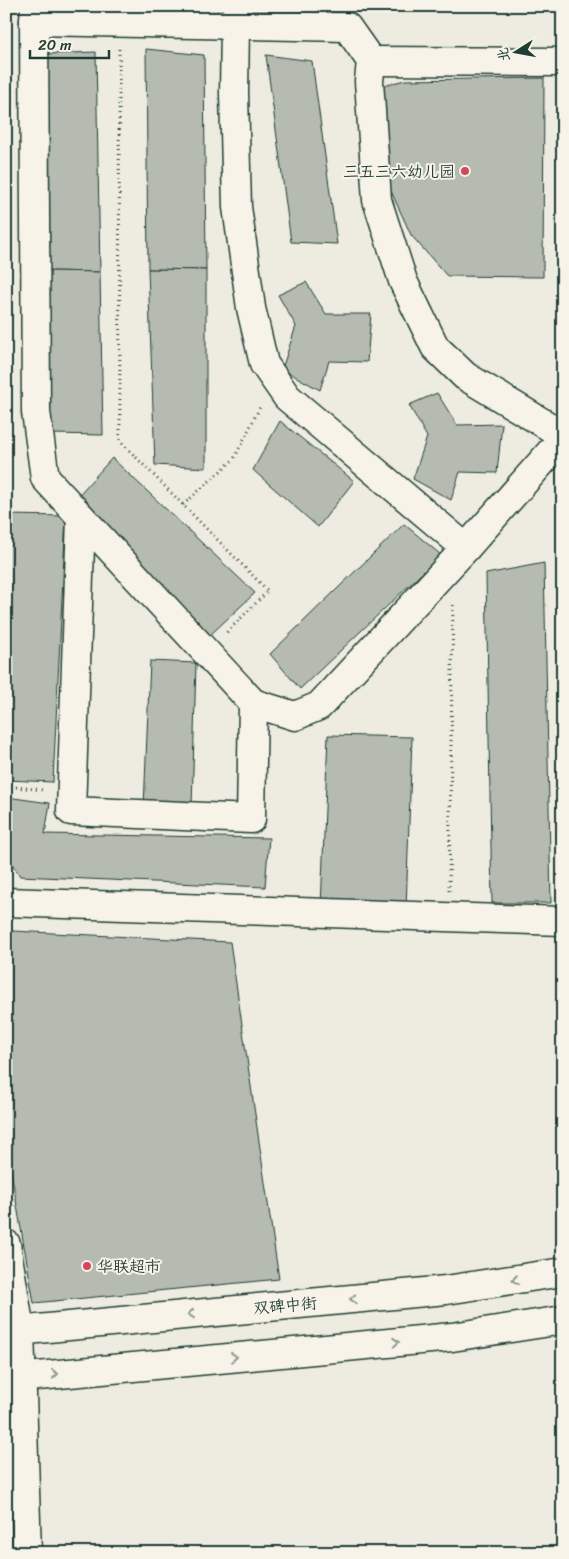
<svg xmlns="http://www.w3.org/2000/svg" width="569" height="1559" font-family="Sriracha,'LXGW WenKai TC',sans-serif">
	<style>
		.building { fill: #b5bbb0; stroke: #1f3d34 }
		.lines { fill: none; stroke-linecap: round; stroke-linejoin: round }
		.minor-casing { stroke: #1f3d34; stroke-width: 31 }
		.secondary-casing { stroke: #1f3d34; stroke-width: 31 }
		.path { stroke: #1f3d34; stroke-width: 3; stroke-dasharray: 1 4; stroke-linecap: butt }
		.minor { stroke: #f7f3e8; stroke-width: 28 }
		.secondary { stroke: #f7f3e8; stroke-width: 28 }
		.oneway { stroke: #8b988e }
		.poi-dot { fill: #d1495b; stroke: #f7f3e8; stroke-width: 2 }
		.labels { text-anchor: middle; stroke-width: 4; stroke-linejoin: round; paint-order: stroke }
		.poi-label { font-size: 16px; fill: #1f3d34; stroke: #f7f3e8; text-anchor: end }
		.street-label { font-size: 16px; fill: #1f3d34; stroke: #f7f3e8 }
	</style>
	<rect width="100%" height="100%" fill="#eeece1"/>
	<filter id="ink" filterUnits="userSpaceOnUse"><feTurbulence type="fractalNoise" baseFrequency=".02" numOctaves="2"/><feDisplacementMap in="SourceGraphic" scale="10" xChannelSelector="R" yChannelSelector="G"/><feConvolveMatrix kernelMatrix="1 2 1 2 8 2 1 2 1" color-interpolation-filters="sRGB"/></filter>
	<g filter="url(#ink)">
		<g class="building">
			<path d="M 284,6 L 327,6 L 326,12 Z"/>
			<path d="M 146,49 L 204,55 L 206,270 L 148,269 Z"/>
			<path d="M 96,52 L 100,272 L 48,271 L 47,54 Z"/>
			<path d="M 266,55 L 312,61 L 337,244 L 291,242 Z"/>
			<path d="M 544,78 L 543,277 L 447,276 L 411,235 L 390,189 L 381,152 L 379,96 L 385,85 L 405,80 Z"/>
			<path d="M 148,269 L 206,270 L 206,468 L 155,465 Z"/>
			<path d="M 48,271 L 100,272 L 103,435 L 50,434 Z"/>
			<path d="M 306,282 L 326,314 L 371,314 L 367,362 L 329,361 L 320,390 L 282,369 L 296,326 L 278,295 Z"/>
			<path d="M 437,393 L 457,425 L 502,424 L 497,473 L 460,472 L 451,500 L 413,479 L 427,437 L 409,405 Z"/>
			<path d="M 280,421 L 354,481 L 318,527 L 253,470 Z"/>
			<path d="M 112,458 L 255,593 L 209,636 L 75,499 Z"/>
			<path d="M 6,515 L 66,516 L 53,782 L 6,780 Z"/>
			<path d="M 404,524 L 441,555 L 300,689 L 270,654 Z"/>
			<path d="M 544,563 L 551,903 L 492,903 L 486,574 Z"/>
			<path d="M 150,661 L 196,663 L 192,807 L 144,807 Z"/>
			<path d="M 328,735 L 412,737 L 406,909 L 321,907 Z"/>
			<path d="M 6,797 L 50,803 L 45,834 L 269,838 L 265,887 L 20,876 L 6,855 Z"/>
			<path d="M 13,931 L 230,942 L 279,1279 L 34,1303 L 6,1143 L 6,937 Z"/>
		</g>
		<g class="lines">
			<defs>
				<g id="minor">
					<path d="M 35,6 L 34,21 L 347,27 L 371,61 L 369,81 L 377,200 L 403,281 L 435,347 L 465,376 L 563,435"/>
					<path d="M 34,21 L 36,412 L 45,478 L 253,703 L 295,716 L 319,706 L 466,548 L 287,397 L 264,364 L 251,308 L 237,207 L 234,93 L 235,25 L 238,6"/>
					<path d="M 371,61 L 563,62"/>
					<path d="M 81,517 L 71,811 L 251,819 L 253,703"/>
					<path d="M 466,548 L 563,438"/>
					<path d="M 6,902 L 563,921"/>
					<path d="M 6,1244 L 20,1330 L 27,1553"/>
				</g>
				<g id="secondary">
					<path d="M 6,1332 L 446,1290 L 563,1272"/>
					<path d="M 6,1379 L 452,1337 L 563,1320"/>
				</g>
			</defs>
			<use href="#minor" class="minor-casing"/>
			<use href="#secondary" class="secondary-casing"/>
			<g class="path">
				<path d="M 119,49 L 120,441 L 268,591 L 225,634"/>
				<path d="M 183,505 L 234,459 L 261,405"/>
				<path d="M 6,786 L 44,790"/>
				<path d="M 449,891 L 453,602"/>
			</g>
			<use href="#minor" class="minor"/>
			<use href="#secondary" class="secondary"/>
		</g>
		<defs><path id="oneway-chevron" d="M-2-3.5L2.5 0L-2 3.5" fill="none" stroke-width="1.6" stroke-linecap="round" stroke-linejoin="round" transform="scale(1.25)"/></defs>
		<g class="oneway">
			<use href="#oneway-chevron" transform="translate(515 1280) rotate(171)"/>
			<use href="#oneway-chevron" transform="translate(353 1299) rotate(175)"/>
			<use href="#oneway-chevron" transform="translate(191 1314) rotate(175)"/>
			<use href="#oneway-chevron" transform="translate(396 1342) rotate(-5)"/>
			<use href="#oneway-chevron" transform="translate(234 1357) rotate(-5)"/>
			<use href="#oneway-chevron" transform="translate(55 1374) rotate(-5)"/>
		</g>
	</g>
	<g class="poi-dot">
		<circle cx="465" cy="171" r="5"/>
		<circle cx="87" cy="1266" r="5"/>
	</g>
	<g class="labels">
		<g class="poi-label">
			<text x="455" y="177">三五三六幼儿园</text>
			<text x="97" y="1272" text-anchor="start">华联超市</text>
		</g>
		<g class="street-label">
			<text transform="translate(285 1305) rotate(-5)" y="6">双碑中街</text>
		</g>
	</g>
	<rect width="569" height="1559" fill="none" stroke="#f7f3e8" stroke-width="25"/>
	<rect x="12" y="12" width="544" height="1534" fill="none" stroke="#1f3d34" stroke-width="2" filter="url(#ink)"/>
	<g transform="translate(516 52) rotate(259)" stroke="#f7f3e8" stroke-width="4" paint-order="stroke">
	<path d="M0-4L9 19L0 12L-9 19Z" fill="#1f3d34"/>
	<text y="-8" font-size="14" font-weight="bold" text-anchor="middle" fill="#1f3d34">北</text>
	</g>
	<path d="M30 50v8h79v-8" fill="none" stroke="#1f3d34" stroke-width="2.5"/>
	<text x="38" y="50" font-size="15" fill="#1f3d34" stroke="#f7f3e8" stroke-width="4" paint-order="stroke">20 m</text>
</svg>
